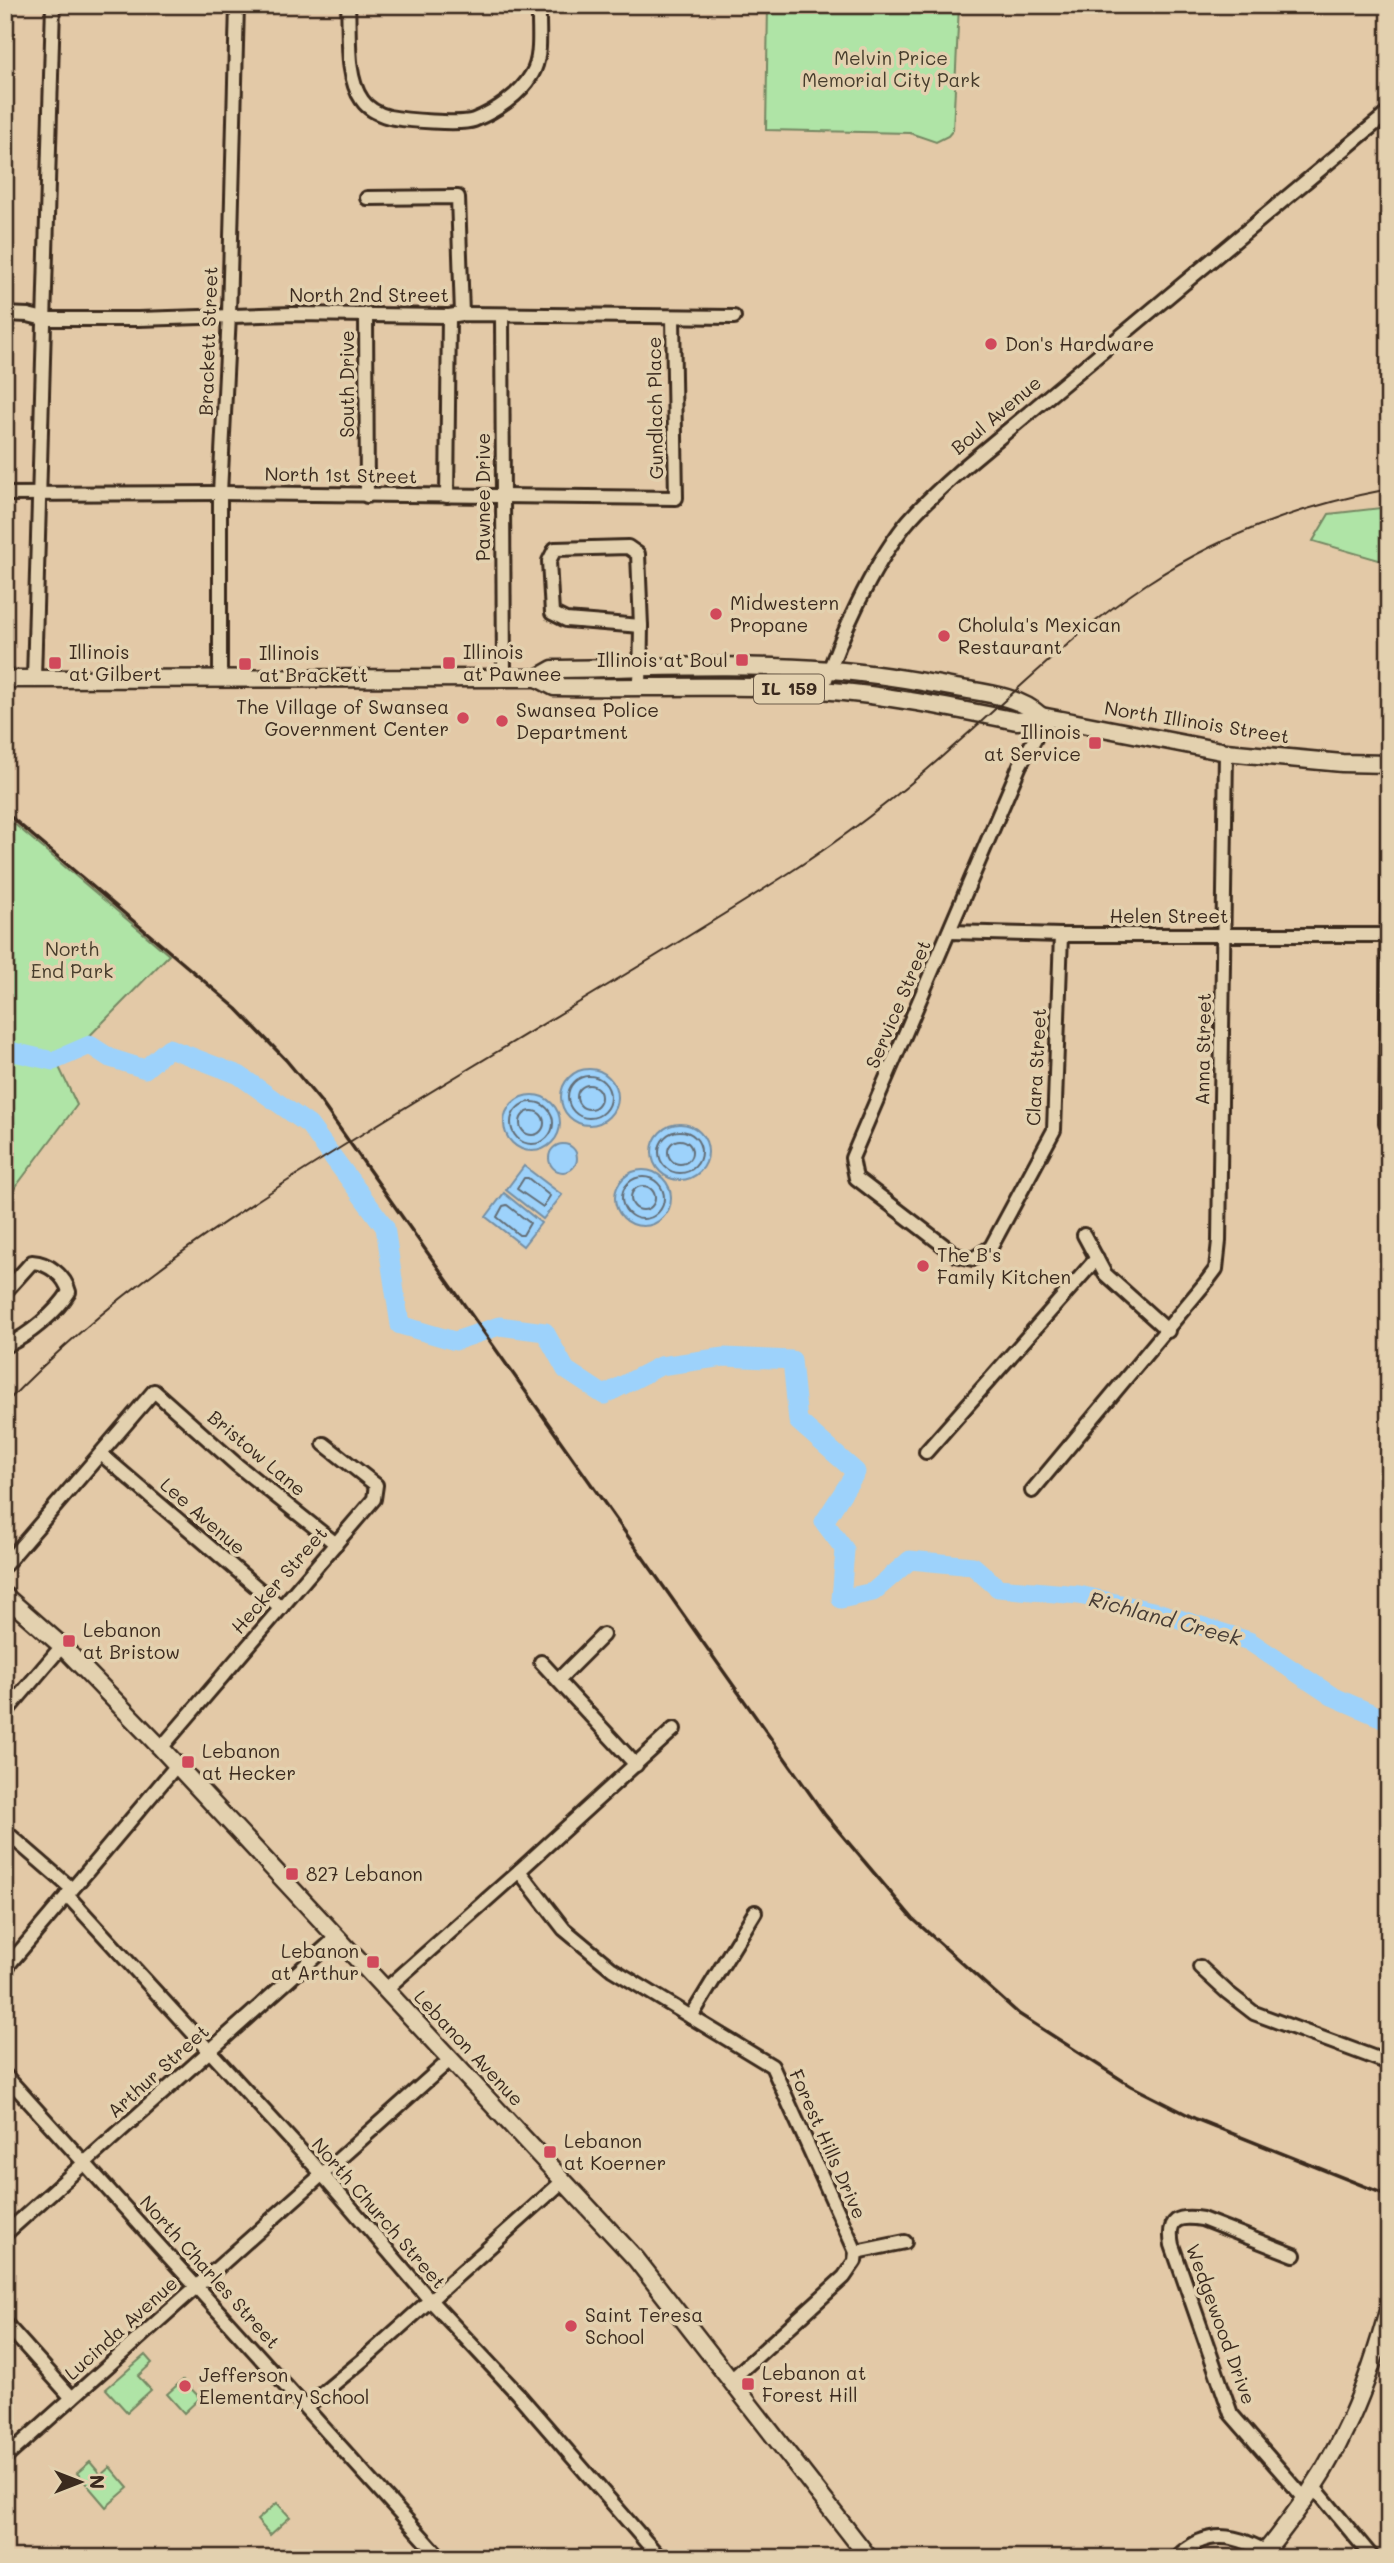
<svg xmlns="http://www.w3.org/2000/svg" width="1394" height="2563" font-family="Mali,sans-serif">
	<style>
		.green { fill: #afe4a6; stroke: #758762; stroke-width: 2 }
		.water { fill: #9dd2fb; stroke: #768fa3; stroke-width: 2 }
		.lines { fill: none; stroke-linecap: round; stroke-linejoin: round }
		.shore { stroke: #626d76; stroke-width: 2 }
		.river { stroke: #9dd2fb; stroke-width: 19 }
		.minor-casing { stroke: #3b2a1e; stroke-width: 18 }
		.major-casing { stroke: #3b2a1e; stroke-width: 21 }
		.minor { stroke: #e3d1af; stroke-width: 12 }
		.major { stroke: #e3d1af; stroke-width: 16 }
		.tram { stroke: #3b2a1e; stroke-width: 2 }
		.rail { stroke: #3b2a1e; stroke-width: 3.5 }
		.poi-dot { fill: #d1495b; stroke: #e3d1af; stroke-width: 2.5 }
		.labels { text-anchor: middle; stroke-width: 7; stroke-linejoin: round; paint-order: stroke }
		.shield { fill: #e3d1af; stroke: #6d5c4a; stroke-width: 2 }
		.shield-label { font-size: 18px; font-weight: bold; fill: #3b2a1e }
		.park-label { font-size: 19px; fill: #473d2c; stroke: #e3d1af }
		.street-label { font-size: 19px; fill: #3b2a1e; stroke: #e3d1af }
		.poi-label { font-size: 19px; fill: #3b2a1e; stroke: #e3d1af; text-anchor: start }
		.water-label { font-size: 21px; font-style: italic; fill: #453b34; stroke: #e3d1af }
	</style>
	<rect width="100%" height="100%" fill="#e3c9a7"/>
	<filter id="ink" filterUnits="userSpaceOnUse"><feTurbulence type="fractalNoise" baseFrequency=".0143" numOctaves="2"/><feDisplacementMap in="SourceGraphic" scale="14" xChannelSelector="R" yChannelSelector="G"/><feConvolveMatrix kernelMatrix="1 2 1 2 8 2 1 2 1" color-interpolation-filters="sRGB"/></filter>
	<g filter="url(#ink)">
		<g class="green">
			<path d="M 768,5 L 959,5 L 953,130 L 948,136 L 936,142 L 910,133 L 766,130 Z"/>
			<path d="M 1389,507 L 1389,563 L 1313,541 L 1329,514 Z"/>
			<path d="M 5,816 L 169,955 L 59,1067 L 77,1105 L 5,1201 Z"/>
			<path d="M 145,2355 L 152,2363 L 138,2376 L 151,2390 L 127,2412 L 106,2389 Z"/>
			<path d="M 183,2380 L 200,2398 L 184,2413 L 167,2394 Z"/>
			<path d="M 90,2462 L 101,2475 L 110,2467 L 128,2488 L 106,2507 L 77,2473 Z"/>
			<path d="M 277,2503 L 290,2517 L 270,2535 L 257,2520 Z"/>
		</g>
		<g class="water">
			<circle cx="589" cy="1097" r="28"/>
			<circle cx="532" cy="1123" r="28"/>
			<circle cx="680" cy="1152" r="28"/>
			<circle cx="563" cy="1158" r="14"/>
			<path d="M 524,1166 L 562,1195 L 543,1219 L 506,1190 Z"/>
			<circle cx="643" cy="1198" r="28"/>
			<path d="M 504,1193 L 541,1223 L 523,1246 L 486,1217 Z"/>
		</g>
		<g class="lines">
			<g class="shore">
				<circle cx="589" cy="1097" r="21"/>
				<circle cx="589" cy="1097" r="12"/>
				<circle cx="532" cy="1123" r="21"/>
				<circle cx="532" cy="1123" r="12"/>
				<circle cx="680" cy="1152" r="21"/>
				<circle cx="680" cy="1152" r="12"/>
				<circle cx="643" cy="1198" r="21"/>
				<path d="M 528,1178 L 550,1196 L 543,1207 L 517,1189 L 524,1178 Z"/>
				<circle cx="643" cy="1198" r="12"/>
				<path d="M 507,1205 L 530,1223 L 523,1235 L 519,1235 L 497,1217 L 503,1206 Z"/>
			</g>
			<path class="river" d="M 5,1050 L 53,1061 L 90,1045 L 110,1058 L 145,1069 L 169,1048 L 239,1075 L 309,1125 L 385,1227 L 400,1325 L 455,1341 L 499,1326 L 545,1332 L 566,1370 L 604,1395 L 660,1366 L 724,1357 L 792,1360 L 798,1421 L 856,1472 L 824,1522 L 845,1550 L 841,1599 L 873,1592 L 910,1560 L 973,1566 L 998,1588 L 1079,1595 L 1157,1612 L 1249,1641 L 1332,1696 L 1389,1721"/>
			<defs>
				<g id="minor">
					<path d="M 348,5 C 350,34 345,76 362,100 C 368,109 378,114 389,117 C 404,120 461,125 474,120 C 496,111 520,95 532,74 C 543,56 538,26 539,5"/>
					<path d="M 367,198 L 458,197 L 462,314"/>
					<path d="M 5,314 L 28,315 L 44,319 L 138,319 L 293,314 L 449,316 L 462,314 L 734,317"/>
					<path d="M 366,314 L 367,496"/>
					<path d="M 502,316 L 504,678"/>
					<path d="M 5,494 L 220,493 L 676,498 L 673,317"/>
					<path d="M 447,496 L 449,316"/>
					<path d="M 628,547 L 638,554 L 641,626 L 566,620 L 552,613 L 549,561 L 555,549 Z"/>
					<path d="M 220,678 L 220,493 L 229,315 L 237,5"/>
					<path d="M 34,679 L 53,5"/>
					<path d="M 640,688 L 641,626"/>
					<path d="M 822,690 C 841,636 870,570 905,525 C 922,504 943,486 963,468 L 1389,112"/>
					<path d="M 1047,717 L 1020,765 L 852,1158 L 856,1178 L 956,1255 L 973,1259 L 991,1247 L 1054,1130 L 1061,935"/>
					<path d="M 950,932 L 1061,935 L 1389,935"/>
					<path d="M 1386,1124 L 1389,805"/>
					<path d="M 1084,1235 L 1105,1274 L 1168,1331"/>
					<path d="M 5,1292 L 32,1262 C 49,1263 65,1276 69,1292 C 57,1312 28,1336 7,1345"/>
					<path d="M 926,1452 L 1097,1258"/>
					<path d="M 101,1454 L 281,1608"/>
					<path d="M 1032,1491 L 1207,1281 L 1216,1269 L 1219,1241 L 1226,752"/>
					<path d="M 5,1565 L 154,1391 L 237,1465 L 336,1544"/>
					<path d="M 541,1662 L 636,1765"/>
					<path d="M 558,1680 L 603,1635"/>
					<path d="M 5,1713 L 62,1646"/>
					<path d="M 161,1748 L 374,1499 L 376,1485 L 324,1444"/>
					<path d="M 5,1831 L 72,1889"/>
					<path d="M 519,1871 L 564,1929 L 612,1969 L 772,2066 L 856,2252 L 855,2261 L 844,2277 L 731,2380"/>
					<path d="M 67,1895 L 322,2174 L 430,2300 L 517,2393 L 660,2558"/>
					<path d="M 1200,1967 L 1227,1992 L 1254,2013 L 1389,2063"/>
					<path d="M 5,1969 L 177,1765"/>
					<path d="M 386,1989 L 519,1871 L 674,1729"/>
					<path d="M 691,2017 L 755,1912"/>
					<path d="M 5,2075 L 441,2558"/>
					<path d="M 5,2234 L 337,1937"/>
					<path d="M 856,2252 L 905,2242"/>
					<path d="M 1294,2255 L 1202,2219 C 1178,2215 1167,2219 1172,2245 L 1231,2414 L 1306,2500"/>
					<path d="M 5,2323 L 72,2398"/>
					<path d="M 306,2407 L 370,2354 L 563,2181"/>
					<path d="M 5,2458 L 451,2059"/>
					<path d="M 1314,2487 L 1373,2558"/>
					<path d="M 1176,2558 C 1197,2537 1220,2531 1248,2543 C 1257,2547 1265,2550 1272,2558"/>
				</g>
				<g id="major">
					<path d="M 537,678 L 554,687 C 643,688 733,684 821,690 C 888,695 952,708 1017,721 L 1030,720 L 1041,716 L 1226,752 L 1342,763 L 1389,764"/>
					<path d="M 5,679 L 537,678 L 553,669 C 645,668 738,663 830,670 C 872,673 914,680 956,688 C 985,693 1019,696 1041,716"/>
					<path d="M 5,1596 L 62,1646 L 161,1748 L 636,2259 L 869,2558"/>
					<path d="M 1260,2558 C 1271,2546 1280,2533 1290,2520 C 1340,2455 1368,2386 1389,2307"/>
				</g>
			</defs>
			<use href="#minor" class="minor-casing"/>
			<use href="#major" class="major-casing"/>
			<use href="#minor" class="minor"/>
			<use href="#major" class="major"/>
			<path class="tram" d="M 5,1404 C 110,1294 231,1215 359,1136 C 501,1047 648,964 789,873 C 848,835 903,792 955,745 C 1018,690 1078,629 1148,583 C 1221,535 1303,505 1389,489"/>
			<path class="rail" d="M 5,812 L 237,1009 L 286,1060 L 321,1102 L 825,1815 L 913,1919 L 1019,2014 L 1131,2086 L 1196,2119 L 1389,2196"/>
		</g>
	</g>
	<g class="poi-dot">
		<circle cx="991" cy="344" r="7"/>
		<circle cx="716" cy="614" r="7"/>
		<circle cx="944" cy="636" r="7"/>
		<rect x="735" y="653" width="14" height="14" rx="3.5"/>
		<rect x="48" y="656" width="14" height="14" rx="3.5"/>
		<rect x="442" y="656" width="14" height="14" rx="3.5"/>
		<rect x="238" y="657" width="14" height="14" rx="3.5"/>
		<circle cx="463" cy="718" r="7"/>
		<circle cx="502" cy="721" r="7"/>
		<rect x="1088" y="736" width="14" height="14" rx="3.5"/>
		<circle cx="923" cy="1266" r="7"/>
		<rect x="62" y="1634" width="14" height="14" rx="3.5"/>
		<rect x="181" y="1755" width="14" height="14" rx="3.5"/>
		<rect x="285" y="1867" width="14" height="14" rx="3.5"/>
		<rect x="366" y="1955" width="14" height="14" rx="3.5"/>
		<rect x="543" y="2145" width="14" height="14" rx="3.5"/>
		<circle cx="571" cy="2326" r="7"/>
		<rect x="741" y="2377" width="14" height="14" rx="3.5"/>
		<circle cx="185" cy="2386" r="7"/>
	</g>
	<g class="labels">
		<rect class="shield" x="754" y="674.5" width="70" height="29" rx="5"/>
		<g class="shield-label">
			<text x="789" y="695">IL 159</text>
		</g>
		<g class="park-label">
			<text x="891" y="65">Melvin Price<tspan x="891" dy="22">Memorial City Park</tspan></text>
			<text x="72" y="956">North<tspan x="72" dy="22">End Park</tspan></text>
		</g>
		<g class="street-label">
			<text x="369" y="302">North 2nd Street</text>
			<text transform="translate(208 341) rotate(-88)" y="7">Brackett Street</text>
			<text transform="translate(347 384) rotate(-90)" y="7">South Drive</text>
			<text transform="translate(655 408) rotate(-91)" y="7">Gundlach Place</text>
			<text transform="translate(996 415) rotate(-40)" y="7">Boul Avenue</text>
			<text transform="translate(341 475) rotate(1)" y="7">North 1st Street</text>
			<text transform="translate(483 497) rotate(-90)" y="7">Pawnee Drive</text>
			<text transform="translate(1197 722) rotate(9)" y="7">North Illinois Street</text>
			<text x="1169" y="923">Helen Street</text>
			<text transform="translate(898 1004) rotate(-67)" y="7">Service Street</text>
			<text transform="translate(1203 1049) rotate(-89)" y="7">Anna Street</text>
			<text transform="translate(1036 1067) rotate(-87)" y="7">Clara Street</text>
			<text transform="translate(257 1453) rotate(40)" y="7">Bristow Lane</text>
			<text transform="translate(203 1516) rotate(41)" y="7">Lee Avenue</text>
			<text transform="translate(279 1580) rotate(-49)" y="7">Hecker Street</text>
			<text transform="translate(469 2048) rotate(47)" y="7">Lebanon Avenue</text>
			<text transform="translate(158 2071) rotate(-42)" y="7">Arthur Street</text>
			<text transform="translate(828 2144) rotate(66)" y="7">Forest Hills Drive</text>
			<text transform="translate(379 2213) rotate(49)" y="7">North Church Street</text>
			<text transform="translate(210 2272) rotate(48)" y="7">North Charles Street</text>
			<text transform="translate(1221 2324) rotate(70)" y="7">Wedgewood Drive</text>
			<text transform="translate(121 2328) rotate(-42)" y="7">Lucinda Avenue</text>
		</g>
		<g class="poi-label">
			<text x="1005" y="351">Don's Hardware</text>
			<text x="730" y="610">Midwestern<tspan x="730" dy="22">Propane</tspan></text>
			<text x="958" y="632">Cholula's Mexican<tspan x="958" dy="22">Restaurant</tspan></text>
			<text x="69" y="659">Illinois<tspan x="69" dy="22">at Gilbert</tspan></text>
			<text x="463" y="659">Illinois<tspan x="463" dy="22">at Pawnee</tspan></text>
			<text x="259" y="660">Illinois<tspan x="259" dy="22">at Brackett</tspan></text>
			<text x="728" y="667" text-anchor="end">Illinois at Boul</text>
			<text x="449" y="714" text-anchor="end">The Village of Swansea<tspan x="449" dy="22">Government Center</tspan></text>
			<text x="516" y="717">Swansea Police<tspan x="516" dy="22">Department</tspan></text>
			<text x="1081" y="739" text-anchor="end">Illinois<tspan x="1081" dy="22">at Service</tspan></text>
			<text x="937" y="1262">The B's<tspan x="937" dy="22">Family Kitchen</tspan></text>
			<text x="83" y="1637">Lebanon<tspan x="83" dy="22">at Bristow</tspan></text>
			<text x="202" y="1758">Lebanon<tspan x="202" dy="22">at Hecker</tspan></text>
			<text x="306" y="1881">827 Lebanon</text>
			<text x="359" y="1958" text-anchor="end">Lebanon<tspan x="359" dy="22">at Arthur</tspan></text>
			<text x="564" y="2148">Lebanon<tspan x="564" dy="22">at Koerner</tspan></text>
			<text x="585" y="2322">Saint Teresa<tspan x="585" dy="22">School</tspan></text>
			<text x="762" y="2380">Lebanon at<tspan x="762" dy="22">Forest Hill</tspan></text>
			<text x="199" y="2382">Jefferson<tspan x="199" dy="22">Elementary School</tspan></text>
		</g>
		<g class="water-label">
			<text transform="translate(1165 1619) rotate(15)" y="7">Richland Creek</text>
		</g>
	</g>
	<rect width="1394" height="2563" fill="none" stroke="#e3d1af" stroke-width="28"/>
	<rect x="14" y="14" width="1366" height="2535" fill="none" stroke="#3b2a1e" stroke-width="2.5" filter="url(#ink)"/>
	<g transform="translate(80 2482) rotate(90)" stroke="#e3d1af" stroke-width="5" paint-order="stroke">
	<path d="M0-5L12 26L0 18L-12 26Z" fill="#3b2a1e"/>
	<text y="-10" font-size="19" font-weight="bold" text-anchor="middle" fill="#3b2a1e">N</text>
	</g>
</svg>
